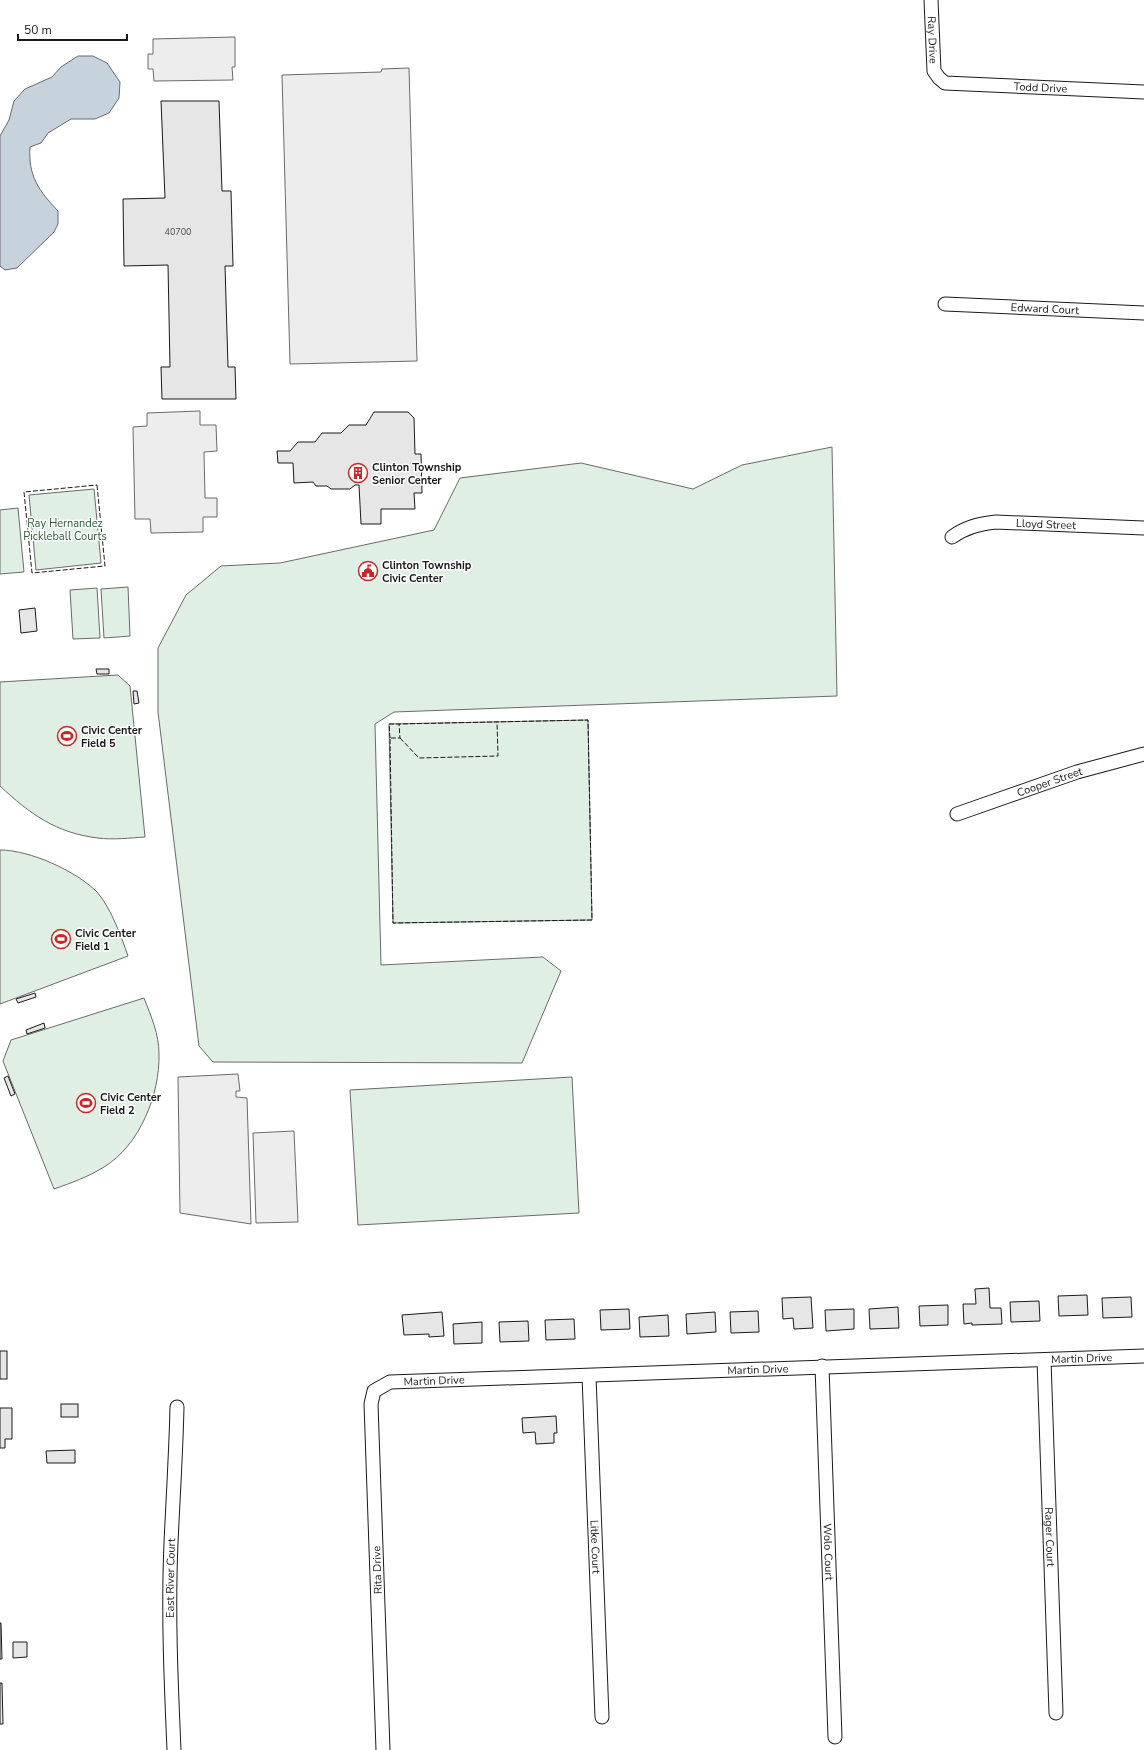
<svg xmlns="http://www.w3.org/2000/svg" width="1144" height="1750" font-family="'Nunito Sans',sans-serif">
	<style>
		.green { fill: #e0efe3; stroke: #6a6a6a }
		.parking { fill: #ededed; stroke: #6a6a6a }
		.water { fill: #c6d2dc; stroke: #6a6a6a }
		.building { fill: #e6e6e6; stroke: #1a1a1a }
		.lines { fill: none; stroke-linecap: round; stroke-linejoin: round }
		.minor-casing { stroke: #1a1a1a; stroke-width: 15 }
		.minor { stroke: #fff; stroke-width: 13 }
		.fence { stroke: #1a1a1a; stroke-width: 1; stroke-dasharray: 5 2; stroke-linecap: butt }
		.labels { text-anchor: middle; stroke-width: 3; stroke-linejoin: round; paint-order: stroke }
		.number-label { font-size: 9px; fill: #4d4d4d }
		.street-label { font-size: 11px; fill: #1a1a1a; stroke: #fff }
		.poi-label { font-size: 11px; font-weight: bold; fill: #1a1a1a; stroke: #fff; text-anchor: start }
		.park-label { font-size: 11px; fill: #2b5a34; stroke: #fff }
	</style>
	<rect width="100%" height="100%" fill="#fff"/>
	<g class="green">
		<path d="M 832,447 L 837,696 L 394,712 L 375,724 L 381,965 L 543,957 L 561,971 L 522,1063 L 213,1062 L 199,1046 L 158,712 L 158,648 L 186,595 L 221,566 L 280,563 L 434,530 L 460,478 L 581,463 L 693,489 L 742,465 Z"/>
		<path d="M 94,489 L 101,563 L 36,570 L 29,495 Z"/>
		<path d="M 18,508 L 24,572 L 0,574 L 0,510 Z"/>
		<path d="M 128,587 L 130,636 L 104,638 L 101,589 Z"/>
		<path d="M 97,588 L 100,638 L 73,639 L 70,590 Z"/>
		<path d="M 118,675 L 130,686 L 145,837 C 130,838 113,840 98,838 C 56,833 30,814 0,786 L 0,682 Z"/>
		<path d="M 588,720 L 592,920 L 393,923 L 389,724 Z"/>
		<path d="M 0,850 C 30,850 76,871 97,892 C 111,908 121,936 128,956 L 0,1004 Z"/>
		<path d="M 144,998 C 151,1016 159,1034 159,1054 C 160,1094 140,1145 104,1167 C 88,1177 71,1183 54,1189 L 3,1061 L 11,1040 Z"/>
		<path d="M 572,1077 L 579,1213 L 358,1225 L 350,1090 Z"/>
	</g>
	<g class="parking">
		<path d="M 235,37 L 235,67 L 232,67 L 233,80 L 154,81 L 153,69 L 148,69 L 148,54 L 153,54 L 153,39 Z"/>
		<path d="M 409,68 L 417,361 L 290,364 L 282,75 L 381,72 L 382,69 Z"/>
		<path d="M 200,411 L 200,425 L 216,425 L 217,451 L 204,452 L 205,498 L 217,498 L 217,517 L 203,517 L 203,532 L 151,533 L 150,519 L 135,519 L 133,427 L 147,426 L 147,413 Z"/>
		<path d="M 238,1074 L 240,1091 L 236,1091 L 236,1097 L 247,1098 L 251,1224 L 180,1213 L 178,1077 Z"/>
		<path d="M 294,1131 L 298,1222 L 256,1223 L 253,1133 Z"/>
	</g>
	<path class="water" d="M 78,56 L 93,56 L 107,63 L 120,82 L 119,98 L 109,113 L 95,119 L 71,119 L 48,133 L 41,143 L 30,147 C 28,176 39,191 58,211 L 58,224 L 54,232 L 17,268 L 5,270 L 0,266 L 0,136 L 9,120 L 14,101 L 25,89 L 52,77 L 61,67 Z"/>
	<g class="building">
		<path d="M 161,101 L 219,101 L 222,191 L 231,191 L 233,266 L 225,266 L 228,367 L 235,367 L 236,399 L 162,399 L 161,367 L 170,367 L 168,265 L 124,266 L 123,199 L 165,198 Z"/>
		<path d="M 374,412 L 408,412 L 414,418 L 415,454 L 421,454 L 422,493 L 414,493 L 415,509 L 381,509 L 381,524 L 361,524 L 359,485 L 355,485 L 350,489 L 331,489 L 327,486 L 316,486 L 313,482 L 294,483 L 293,463 L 278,463 L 277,451 L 290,451 L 298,442 L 315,442 L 322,433 L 341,433 L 349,425 L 366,425 Z"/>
		<path d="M 35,608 L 37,631 L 21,633 L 19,610 Z"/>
		<path d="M 96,669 L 109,669 L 109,674 L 97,674 Z"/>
		<path d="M 133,691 L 137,691 L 139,703 L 134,704 Z"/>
		<path d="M 35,993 L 36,997 L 18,1003 L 16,999 Z"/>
		<path d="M 44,1023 L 45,1028 L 27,1034 L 26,1030 Z"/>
		<path d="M 8,1076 L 15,1094 L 11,1096 L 4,1078 Z"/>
		<path d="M 989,1288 L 990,1308 L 1001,1308 L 1002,1324 L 972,1325 L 972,1323 L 964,1324 L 963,1304 L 976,1304 L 975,1289 Z"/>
		<path d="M 1087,1295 L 1088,1315 L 1059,1316 L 1058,1296 Z"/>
		<path d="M 811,1297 L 813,1328 L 794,1329 L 793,1318 L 783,1319 L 782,1298 Z"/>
		<path d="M 1131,1297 L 1132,1317 L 1103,1318 L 1102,1298 Z"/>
		<path d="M 1039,1301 L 1040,1321 L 1011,1322 L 1010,1302 Z"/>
		<path d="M 948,1305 L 948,1325 L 920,1326 L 919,1306 Z"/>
		<path d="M 898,1307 L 899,1328 L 870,1329 L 869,1309 Z"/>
		<path d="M 629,1309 L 630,1329 L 601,1330 L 600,1310 Z"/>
		<path d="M 854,1309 L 854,1329 L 826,1331 L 825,1310 Z"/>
		<path d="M 758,1311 L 759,1332 L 731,1333 L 730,1312 Z"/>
		<path d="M 442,1312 L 444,1336 L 429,1337 L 429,1334 L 404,1335 L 402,1315 Z"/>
		<path d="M 715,1312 L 716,1332 L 687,1334 L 686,1314 Z"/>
		<path d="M 668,1315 L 669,1336 L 640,1337 L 639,1317 Z"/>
		<path d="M 574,1319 L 575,1339 L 546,1340 L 545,1320 Z"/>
		<path d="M 528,1321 L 529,1341 L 500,1342 L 499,1322 Z"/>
		<path d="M 482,1322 L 482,1343 L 454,1344 L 453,1324 Z"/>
		<rect x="0" y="1351" width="7" height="28"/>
		<rect x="61" y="1404" width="17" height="13"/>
		<path d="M 0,1408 L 12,1408 L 12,1439 L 5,1439 L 5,1448 L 0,1448 Z"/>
		<path d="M 556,1416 L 557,1433 L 554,1433 L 554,1443 L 536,1444 L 535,1432 L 523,1433 L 522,1418 Z"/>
		<path d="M 75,1450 L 75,1463 L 47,1463 L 46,1451 Z"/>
		<path d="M 0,1623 L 1,1623 L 2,1659 L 0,1659 Z"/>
		<path d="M 13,1642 L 27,1642 L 27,1657 L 13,1658 Z"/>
		<path d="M 0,1683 L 2,1683 L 3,1724 L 0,1724 Z"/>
	</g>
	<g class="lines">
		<defs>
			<g id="minor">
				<path id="s1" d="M 931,0 L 934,71 L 939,78 L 945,83 L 1144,92"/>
				<path id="s2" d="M 945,304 L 1144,313"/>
				<path id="s3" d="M 952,537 C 966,527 979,524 996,522 L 1144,528"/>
				<path id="s4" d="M 957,814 L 1077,772 L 1144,754"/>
				<path id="s5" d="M 1044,1360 L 1056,1713"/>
				<path id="s6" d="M 822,1366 L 835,1737"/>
				<path id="s7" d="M 589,1376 L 602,1717"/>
				<path id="s8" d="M 174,1750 C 171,1681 168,1612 171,1543 C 173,1498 176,1452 177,1407"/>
				<path id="s9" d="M 383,1750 L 371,1404 L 374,1391 L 390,1382 L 1144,1356"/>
			</g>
		</defs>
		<use href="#minor" class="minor-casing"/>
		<use href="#minor" class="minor"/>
		<g class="fence">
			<path d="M 97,485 L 105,566 L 32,573 L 24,492 Z"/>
			<path d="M 390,738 L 389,724 L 399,724 L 588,720 L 592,920 L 393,923 L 390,738 L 400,738 L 399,724"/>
			<path d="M 400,738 L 419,758 L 498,756 L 497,722"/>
		</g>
	</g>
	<defs>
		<symbol id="building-ring" viewBox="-11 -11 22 22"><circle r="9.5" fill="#fff" stroke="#c62828" stroke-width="1.5"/><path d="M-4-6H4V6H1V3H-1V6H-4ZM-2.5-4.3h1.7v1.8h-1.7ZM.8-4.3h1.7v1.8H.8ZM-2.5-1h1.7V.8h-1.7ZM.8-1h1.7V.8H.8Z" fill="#c62828"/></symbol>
		<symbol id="civic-ring" viewBox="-11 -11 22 22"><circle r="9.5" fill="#fff" stroke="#c62828" stroke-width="1.5"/><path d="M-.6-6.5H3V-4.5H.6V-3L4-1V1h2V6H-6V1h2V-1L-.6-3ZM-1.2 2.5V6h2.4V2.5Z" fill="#c62828"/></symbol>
		<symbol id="stadium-ring" viewBox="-11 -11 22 22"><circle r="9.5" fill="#fff" stroke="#c62828" stroke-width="1.5"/><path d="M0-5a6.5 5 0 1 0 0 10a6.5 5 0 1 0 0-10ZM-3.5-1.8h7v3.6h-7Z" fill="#c62828"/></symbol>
	</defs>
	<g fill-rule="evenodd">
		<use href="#building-ring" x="347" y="462" width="22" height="22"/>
		<use href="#civic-ring" x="357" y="560" width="22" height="22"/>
		<use href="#stadium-ring" x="56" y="725" width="22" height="22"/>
		<use href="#stadium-ring" x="50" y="928" width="22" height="22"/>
		<use href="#stadium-ring" x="75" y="1092" width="22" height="22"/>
	</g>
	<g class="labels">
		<g class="number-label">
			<text x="178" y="235">40700</text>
		</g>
		<g class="street-label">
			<text dy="4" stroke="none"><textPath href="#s1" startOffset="40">Ray Drive</textPath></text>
			<text dy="4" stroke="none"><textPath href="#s1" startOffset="183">Todd Drive</textPath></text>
			<text dy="4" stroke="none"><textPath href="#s2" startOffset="100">Edward Court</textPath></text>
			<text dy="4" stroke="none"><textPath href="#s3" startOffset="97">Lloyd Street</textPath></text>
			<text dy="4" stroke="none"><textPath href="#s4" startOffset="98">Cooper Street</textPath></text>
			<text dy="4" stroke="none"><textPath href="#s9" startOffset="1070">Martin Drive</textPath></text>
			<text dy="4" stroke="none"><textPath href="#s9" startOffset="746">Martin Drive</textPath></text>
			<text dy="4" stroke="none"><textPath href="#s9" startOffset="422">Martin Drive</textPath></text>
			<text dy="4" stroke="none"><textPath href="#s5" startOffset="177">Rager Court</textPath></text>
			<text dy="4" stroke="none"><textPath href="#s7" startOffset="171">Litke Court</textPath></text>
			<text dy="4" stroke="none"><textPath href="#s6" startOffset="186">Wolo Court</textPath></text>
			<text transform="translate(377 1570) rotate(-92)" y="4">Rita Drive</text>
			<text dy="4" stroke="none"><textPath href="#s8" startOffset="172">East River Court</textPath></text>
		</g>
		<g class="poi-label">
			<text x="372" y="471">Clinton Township<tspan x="372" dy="13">Senior Center</tspan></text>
			<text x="382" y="569">Clinton Township<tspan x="382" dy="13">Civic Center</tspan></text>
			<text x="81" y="734">Civic Center<tspan x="81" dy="13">Field 5</tspan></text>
			<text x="75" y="937">Civic Center<tspan x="75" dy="13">Field 1</tspan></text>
			<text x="100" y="1101">Civic Center<tspan x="100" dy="13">Field 2</tspan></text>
		</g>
		<g class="park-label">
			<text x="65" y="527">Ray Hernandez<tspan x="65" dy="13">Pickleball Courts</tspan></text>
		</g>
	</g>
	<path d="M18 34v6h109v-6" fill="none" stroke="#1a1a1a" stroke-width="2"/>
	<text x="24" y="34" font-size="12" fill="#1a1a1a" stroke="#ffffff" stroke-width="3" paint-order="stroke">50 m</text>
</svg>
